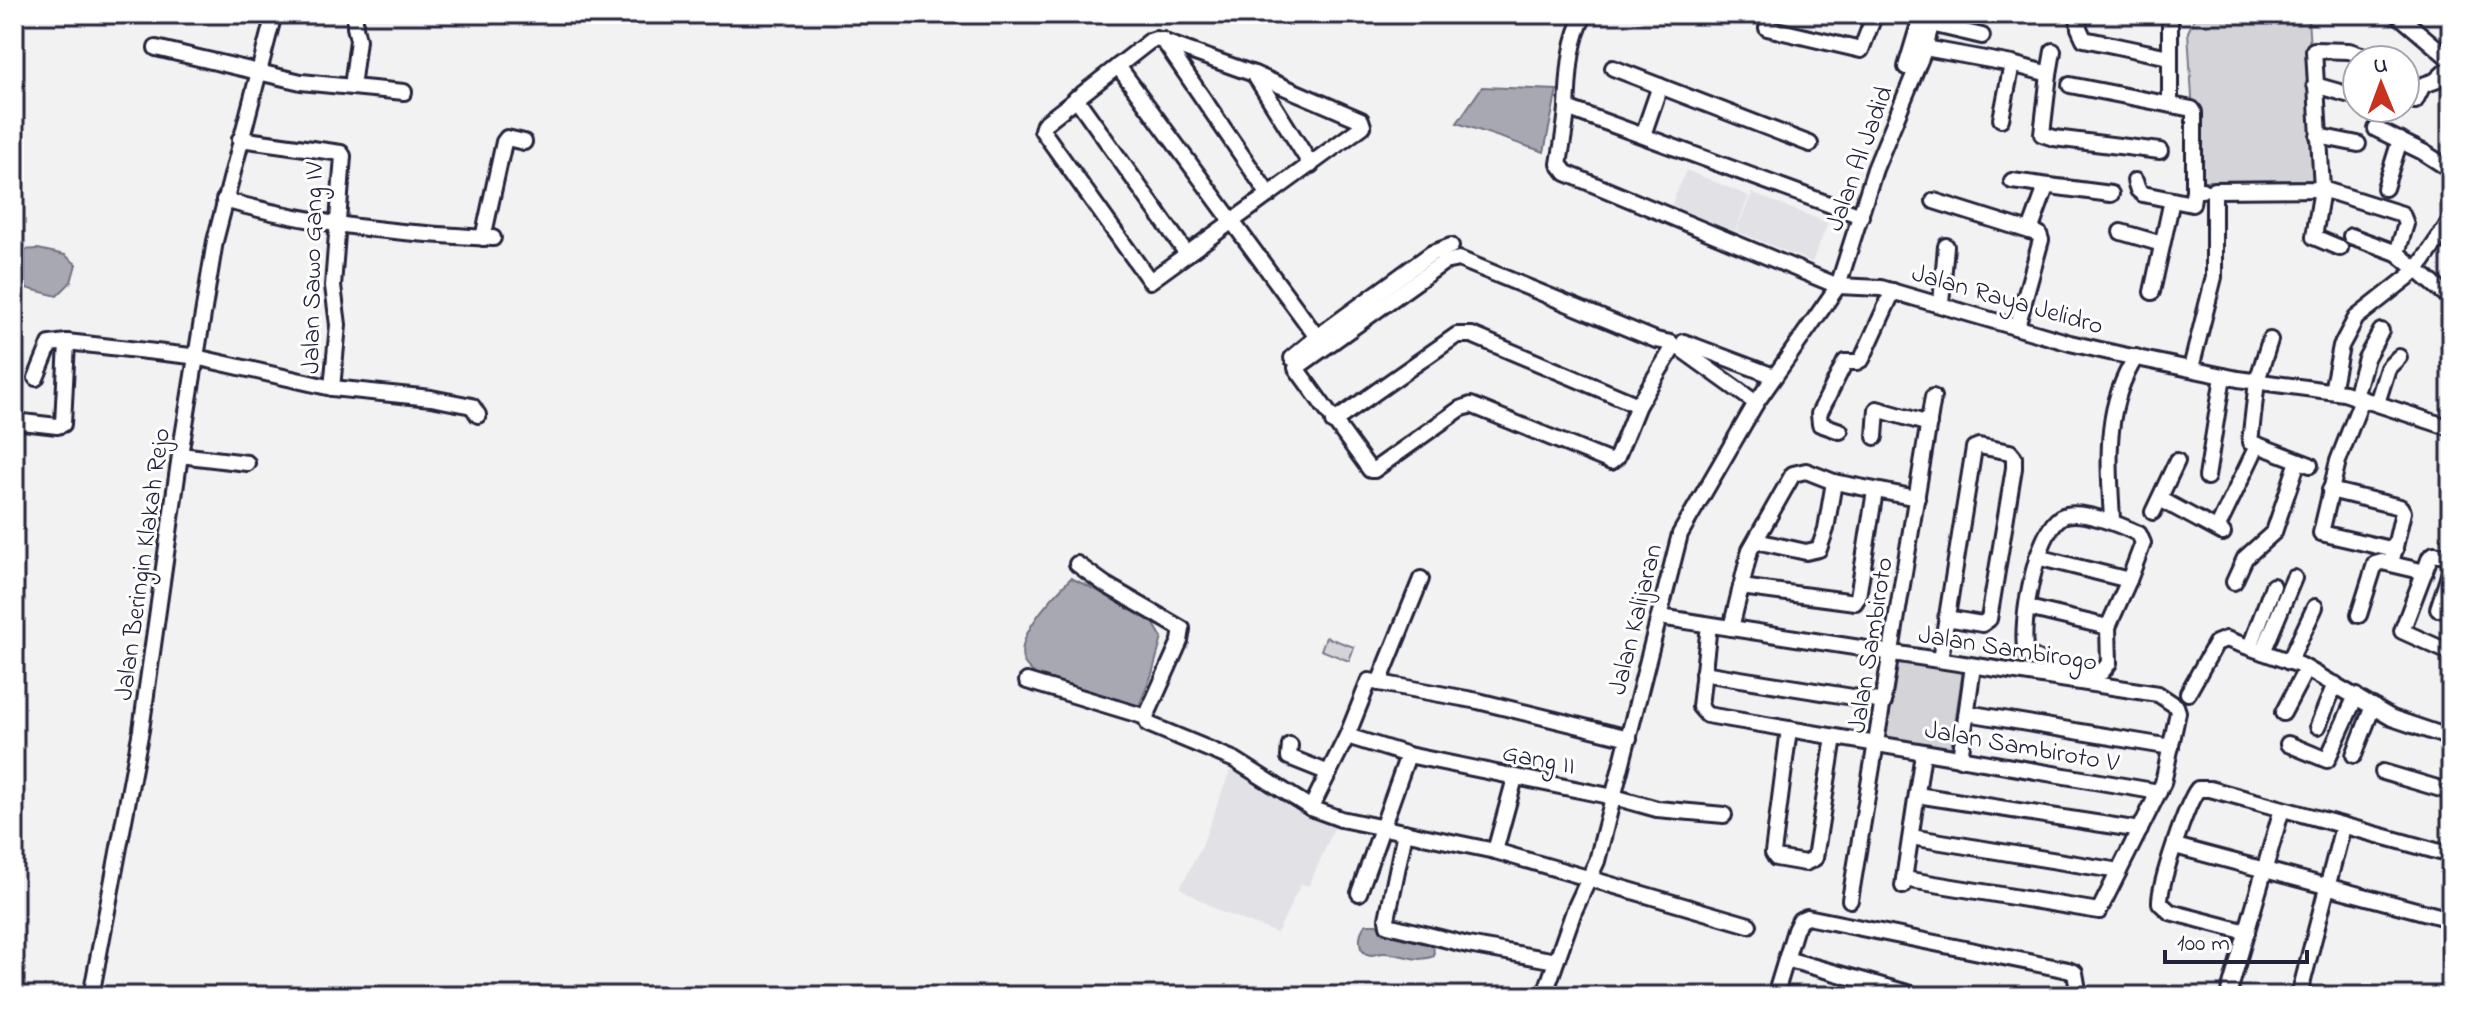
<svg xmlns="http://www.w3.org/2000/svg" width="2465" height="1010" font-family="'Indie Flower',sans-serif">
	<style>
		.built { fill: #e2e2e6 }
		.green { fill: #d3d3d8; stroke: #7a7a8a; stroke-width: 2 }
		.water { fill: #a8a8b2; stroke: #727282; stroke-width: 2 }
		.lines { fill: none; stroke-linecap: round; stroke-linejoin: round }
		.minor-casing { stroke: #22223b; stroke-width: 20 }
		.minor { stroke: #fff; stroke-width: 14 }
		.labels { text-anchor: middle; stroke-width: 6; stroke-linejoin: round; paint-order: stroke }
		.street-label { font-size: 26px; fill: #22223b; stroke: #fff }
	</style>
	<rect width="100%" height="100%" fill="#f2f2f3"/>
	<filter id="ink" filterUnits="userSpaceOnUse"><feTurbulence type="fractalNoise" baseFrequency=".0125" numOctaves="2"/><feDisplacementMap in="SourceGraphic" scale="16" xChannelSelector="R" yChannelSelector="G"/><feConvolveMatrix kernelMatrix="1 2 1 2 8 2 1 2 1" color-interpolation-filters="sRGB"/></filter>
	<g filter="url(#ink)">
		<g class="built">
			<path d="M 1686,170 L 1749,196 L 1735,231 L 1671,206 Z"/>
			<path d="M 1752,193 L 1828,223 L 1812,262 L 1736,231 Z"/>
			<path d="M 1233,763 L 1337,821 L 1309,886 L 1301,884 L 1277,933 L 1221,912 L 1180,888 L 1201,848 Z"/>
		</g>
		<g class="green">
			<path d="M 2203,14 L 2303,16 L 2308,19 L 2318,165 L 2314,180 L 2200,181 L 2197,178 L 2188,32 L 2195,17 Z"/>
			<path d="M 1326,637 L 1354,647 L 1349,661 L 1321,650 Z"/>
			<path d="M 1892,653 L 1964,664 L 1951,749 L 1879,738 Z"/>
		</g>
		<g class="water">
			<path d="M 1482,87 L 1557,90 L 1544,152 L 1457,123 Z"/>
			<path d="M 38,249 L 65,255 L 76,264 L 71,282 L 57,296 L 14,285 L 14,254 L 21,250 Z"/>
			<path d="M 1071,578 L 1149,615 L 1162,638 L 1152,674 L 1139,706 L 1036,675 C 1031,670 1025,666 1023,660 C 1016,633 1054,596 1071,578 Z"/>
			<path d="M 1366,924 L 1376,924 L 1388,930 L 1433,940 L 1434,956 C 1415,964 1402,953 1384,953 C 1379,953 1375,955 1371,955 C 1356,953 1358,933 1366,924 Z"/>
		</g>
		<g class="lines">
			<defs>
				<g id="minor">
					<path d="M 1585,14 C 1569,42 1569,76 1567,107 C 1566,126 1562,145 1559,164 L 1566,173 L 1838,286 L 1881,288 L 2070,343 L 2118,354 L 2238,379 L 2344,393 L 2451,428"/>
					<path d="M 2078,14 L 2079,28 L 2084,39 L 2169,57"/>
					<path d="M 2397,14 L 2451,60"/>
					<path d="M 2170,19 L 2170,103"/>
					<path d="M 1931,24 L 1982,36"/>
					<path d="M 1767,28 L 1861,50 L 1875,14"/>
					<path d="M 1156,39 L 1254,74 L 1361,120 L 1363,126 L 1150,281 L 1042,130 L 1044,124 L 1150,41 Z"/>
					<path d="M 1163,40 L 1269,195"/>
					<path d="M 156,48 L 301,82 L 404,92"/>
					<path d="M 1925,48 L 2012,64 L 2049,74 L 2053,51"/>
					<path d="M 1118,66 L 1317,337 L 1432,253 L 1451,246"/>
					<path d="M 1906,67 L 1922,14"/>
					<path d="M 1613,68 L 1810,144"/>
					<path d="M 1254,74 L 1311,165"/>
					<path d="M 2049,74 L 2042,134 L 2054,138 L 2160,151"/>
					<path d="M 2070,85 L 2192,109 L 2194,112 L 2194,190"/>
					<path d="M 2315,85 L 2357,97"/>
					<path d="M 352,87 L 358,40 L 355,27 L 355,14"/>
					<path d="M 1076,98 L 1187,254"/>
					<path d="M 2415,101 L 2423,85 L 2435,81 L 2451,66"/>
					<path d="M 1567,108 L 1861,216"/>
					<path d="M 2001,119 L 2012,64"/>
					<path d="M 2376,129 L 2423,152 L 2451,170"/>
					<path d="M 1643,135 L 1660,86"/>
					<path d="M 2318,136 L 2358,144"/>
					<path d="M 240,139 L 341,153 L 343,156 L 333,286 L 338,325 L 332,388"/>
					<path d="M 2012,181 L 2111,194"/>
					<path d="M 2135,181 L 2138,190 L 2143,194 L 2192,204 L 2194,190 L 2202,190"/>
					<path d="M 2385,188 L 2400,140"/>
					<path d="M 224,200 C 311,225 403,234 493,238"/>
					<path d="M 1934,201 L 2039,234 L 2041,240 L 2017,327"/>
					<path d="M 2030,231 L 2046,187"/>
					<path d="M 2121,232 L 2162,244"/>
					<path d="M 2351,236 L 2397,253"/>
					<path d="M 483,238 L 504,142 L 507,138 L 524,142"/>
					<path d="M 2340,248 L 2314,237 L 2322,189 L 2402,214 L 2406,224 L 2397,253 L 2451,299"/>
					<path d="M 2152,292 L 2172,200"/>
					<path d="M 1941,303 L 1946,246"/>
					<path d="M 2270,340 L 2257,381 L 2250,442 L 2310,465"/>
					<path d="M 1684,342 L 1774,376"/>
					<path d="M 1671,343 L 1656,340 L 1459,259 L 1444,262 L 1296,368 L 1370,470 L 1374,470 L 1460,409 L 1471,405 L 1611,462 L 1617,457 L 1638,405 L 1673,348"/>
					<path d="M 1681,349 L 1756,403"/>
					<path d="M 1292,358 L 1317,337"/>
					<path d="M 2191,368 L 2214,277 L 2214,190 L 2322,189 L 2314,50 L 2349,51 L 2377,60"/>
					<path d="M 36,378 L 50,344 L 67,342 L 191,356 L 332,388 L 431,398 L 472,406 L 478,415"/>
					<path d="M 2332,391 L 2341,346 L 2356,318 L 2417,270 L 2451,220"/>
					<path d="M 2355,397 L 2366,358 L 2381,331"/>
					<path d="M 2362,399 L 2338,461 L 2321,533 L 2395,550"/>
					<path d="M 2377,403 L 2388,368 L 2399,357"/>
					<path d="M 14,421 L 57,426 L 63,424 L 67,342"/>
					<path d="M 1333,422 L 1457,335 L 1472,335 L 1638,405"/>
					<path d="M 1840,431 L 1820,424 L 1819,414 L 1845,362 L 1857,362 L 1862,359 L 1893,291"/>
					<path d="M 1875,437 L 1877,409 L 1929,424"/>
					<path d="M 180,455 L 247,463"/>
					<path d="M 2207,477 L 2223,376"/>
					<path d="M 2330,490 L 2400,507 L 2403,512 L 2391,564 L 2382,562 L 2375,564 L 2359,615"/>
					<path d="M 2160,499 L 2223,533"/>
					<path d="M 2153,512 L 2177,461"/>
					<path d="M 2112,520 C 2109,462 2103,408 2136,357"/>
					<path d="M 2217,529 L 2257,446"/>
					<path d="M 1756,541 L 1806,552 L 1819,549 L 1826,529 L 1834,482"/>
					<path d="M 2037,557 L 2129,580 L 2143,543 L 2139,534 C 2123,526 2078,507 2061,517 C 2036,533 2019,625 2026,653 L 2045,663 L 2102,672 L 2109,663 L 2108,627"/>
					<path d="M 2451,557 L 2434,554 L 2430,557 L 2402,631 L 2451,653"/>
					<path d="M 1077,564 L 1106,585 L 1182,629 L 1180,641 L 1146,717 L 1148,724 L 1235,760 L 1311,808 L 1341,819 L 1495,851 L 1749,925"/>
					<path d="M 2391,564 L 2425,572"/>
					<path d="M 2234,582 L 2245,558 L 2274,532 L 2298,461"/>
					<path d="M 1741,587 L 1855,602 L 1858,597 L 1875,491"/>
					<path d="M 2028,608 L 2108,627 L 2129,580"/>
					<path d="M 2438,609 L 2451,569"/>
					<path d="M 1660,617 L 2158,694 L 2176,706 L 2178,712 L 2163,783 L 2099,911 L 1904,879"/>
					<path d="M 1709,625 L 1700,707 L 1707,715 L 2159,792"/>
					<path d="M 1731,628 L 1750,550 L 1793,474 L 1806,471 L 1834,482 L 1917,498"/>
					<path d="M 2250,647 L 2273,586"/>
					<path d="M 2263,652 L 2294,578"/>
					<path d="M 1940,660 L 1974,448 L 1979,446 L 2010,452 L 2014,457 L 2014,468 L 1989,619 L 1982,624 L 1946,618"/>
					<path d="M 2289,662 L 2315,607"/>
					<path d="M 1703,673 L 1884,702"/>
					<path d="M 1027,681 L 1146,717"/>
					<path d="M 1379,683 L 1421,579"/>
					<path d="M 2188,693 L 2216,643 L 2226,639 L 2302,666 L 2392,718 L 2451,738"/>
					<path d="M 1967,713 L 2171,747"/>
					<path d="M 2283,713 L 2306,669"/>
					<path d="M 2318,726 L 2335,684"/>
					<path d="M 1789,729 L 1773,853 L 1776,858 L 1805,863 L 1815,858 L 1834,737"/>
					<path d="M 1347,736 L 1408,755 L 1614,797 L 1657,809 L 1724,815"/>
					<path d="M 2288,744 L 2327,760 L 2356,696"/>
					<path d="M 1290,745 L 1289,757 L 1329,773"/>
					<path d="M 2354,755 L 2373,706"/>
					<path d="M 1960,759 L 1973,666"/>
					<path d="M 2383,772 L 2451,792"/>
					<path d="M 1917,795 L 2140,830"/>
					<path d="M 1311,808 L 1347,736 L 1369,681 L 1478,701 L 1629,738"/>
					<path d="M 1405,832 L 1387,919 L 1388,925 L 1468,945 L 1556,961"/>
					<path d="M 1911,837 L 2119,871"/>
					<path d="M 2175,846 L 2446,918 L 2451,916"/>
					<path d="M 1495,851 L 1515,778"/>
					<path d="M 1903,886 L 1923,753"/>
					<path d="M 1359,893 L 1408,755"/>
					<path d="M 1850,900 L 1933,397"/>
					<path d="M 2247,932 L 2170,912 L 2160,903 C 2159,885 2187,802 2198,789 L 2210,789 L 2451,855"/>
					<path d="M 1786,959 L 1918,996"/>
					<path d="M 91,996 L 141,730 L 180,455 L 215,241 L 274,14"/>
					<path d="M 1544,996 L 1574,911 L 1597,861 L 1680,534 L 1756,403 L 1838,286 L 1875,169 L 1925,48 L 1934,14"/>
					<path d="M 1775,996 L 1795,930 L 1800,920 L 1807,917 L 2068,970 L 2075,973 L 2079,996"/>
					<path d="M 2228,996 L 2282,809"/>
					<path d="M 2299,996 L 2343,826"/>
				</g>
			</defs>
			<use href="#minor" class="minor-casing"/>
			<use href="#minor" class="minor"/>
		</g>
	</g>
	<g class="labels">
		<g class="street-label">
			<text transform="translate(1858 158) rotate(-70)" y="9">Jalan Al Jadid</text>
			<text transform="translate(311 268) rotate(-89)" y="9">Jalan Sawo Gang IV</text>
			<text transform="translate(2008 298) rotate(16)" y="9">Jalan Raya Jelidro</text>
			<text transform="translate(141 564) rotate(-82)" y="9">Jalan Beringin Klakah Rejo</text>
			<text transform="translate(1634 619) rotate(-76)" y="9">Jalan Kalijaran</text>
			<text transform="translate(1869 645) rotate(-81)" y="9">Jalan Sambiroto</text>
			<text transform="translate(2008 647) rotate(9)" y="9">Jalan Sambirogo</text>
			<text transform="translate(2022 745) rotate(10)" y="9">Jalan Sambiroto V</text>
			<text transform="translate(1539 758) rotate(11)" y="9">Gang II</text>
		</g>
	</g>
	<rect width="2465" height="1010" fill="none" stroke="#fff" stroke-width="48"/>
	<rect x="24" y="24" width="2417" height="962" fill="none" stroke="#22223b" stroke-width="3" filter="url(#ink)"/>
	<g transform="translate(2381 84) rotate(359)"><circle r="38" fill="#ffffff" stroke="#a7a7b1" stroke-width="2"/>
	<path d="M0-6L14 30L0 20L-14 30Z" fill="#c8321e"/>
	<text y="-12" font-size="22" font-weight="bold" text-anchor="middle" fill="#22223b">U</text>
	</g>
	<path d="M2165 950v12h142v-12" fill="none" stroke="#22223b" stroke-width="4"/>
	<text x="2177" y="950" font-size="24" fill="#22223b" stroke="#ffffff" stroke-width="6" paint-order="stroke">100 m</text>
</svg>
